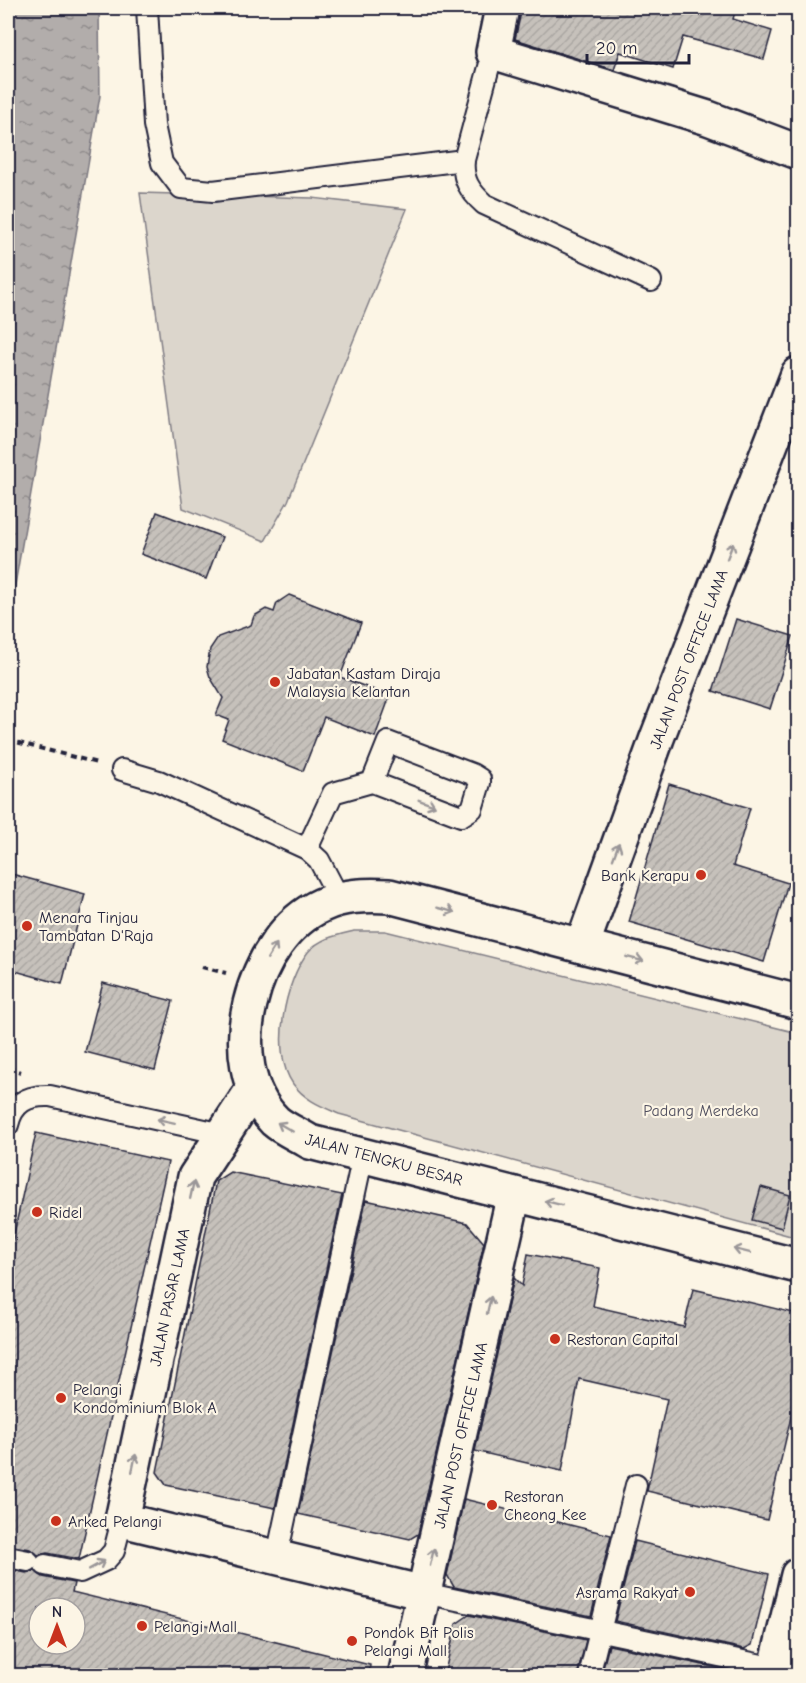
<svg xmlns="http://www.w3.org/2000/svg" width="806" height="1683" font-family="'Comic Neue',sans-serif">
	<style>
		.green { fill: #dcd6cc; stroke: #7f7c84; stroke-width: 1.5 }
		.water { fill: url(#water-ripples); stroke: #78757e; stroke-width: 1.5 }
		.building { fill: url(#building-hatch); stroke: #22223b; stroke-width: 1.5; fill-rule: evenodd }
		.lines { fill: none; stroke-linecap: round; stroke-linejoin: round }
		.lane-casing { stroke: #22223b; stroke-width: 24 }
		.street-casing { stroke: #22223b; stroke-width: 38 }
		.secondary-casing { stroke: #22223b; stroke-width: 38 }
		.path { stroke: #22223b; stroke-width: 4; stroke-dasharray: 6 4.5; stroke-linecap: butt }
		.lane { stroke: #fcf5e5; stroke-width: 20 }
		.street { stroke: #fcf5e5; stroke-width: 33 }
		.secondary { stroke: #fcf5e5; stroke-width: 33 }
		.oneway { stroke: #9a9698 }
		.poi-dot { fill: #c8321e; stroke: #fcf5e5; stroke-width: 2 }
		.labels { text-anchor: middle; stroke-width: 4.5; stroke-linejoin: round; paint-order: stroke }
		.street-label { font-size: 16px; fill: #22223b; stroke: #fcf5e5 }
		.poi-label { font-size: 16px; fill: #22223b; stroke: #fcf5e5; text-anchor: start }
		.park-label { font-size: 16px; fill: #504f5f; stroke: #fcf5e5 }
	</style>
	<defs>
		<pattern id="water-ripples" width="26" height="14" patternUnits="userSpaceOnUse" patternTransform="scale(1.5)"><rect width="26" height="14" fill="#b2adab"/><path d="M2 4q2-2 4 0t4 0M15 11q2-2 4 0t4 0" fill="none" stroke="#908c8c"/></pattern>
		<pattern id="building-hatch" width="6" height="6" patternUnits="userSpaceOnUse" patternTransform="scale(1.5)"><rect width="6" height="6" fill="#c6c1bb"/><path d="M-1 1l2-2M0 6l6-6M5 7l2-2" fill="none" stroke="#aaa6a2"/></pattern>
	</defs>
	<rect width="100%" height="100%" fill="#fcf5e5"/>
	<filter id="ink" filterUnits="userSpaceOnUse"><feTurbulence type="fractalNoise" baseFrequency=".0167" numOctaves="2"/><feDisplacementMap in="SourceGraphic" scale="12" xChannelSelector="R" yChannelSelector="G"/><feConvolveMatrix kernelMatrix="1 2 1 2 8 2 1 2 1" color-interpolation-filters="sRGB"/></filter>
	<g filter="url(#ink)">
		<g class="green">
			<path d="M 140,193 L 312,198 L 407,209 L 288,501 L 265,541 L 183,508 Z"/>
			<path d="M 354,931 L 385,931 L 798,1033 L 798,1238 L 339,1114 C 321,1106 305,1100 293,1084 C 270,1052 285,981 308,952 C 320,938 337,935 354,931 Z"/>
		</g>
		<path class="water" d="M 8,8 L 99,8 L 100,96 L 8,625 Z"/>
		<g class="building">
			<path d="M 522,8 L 736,8 L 733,19 L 772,31 L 764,59 L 683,37 L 673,69 L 620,52 L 614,70 L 515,39 Z"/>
			<path d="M 157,512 L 222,537 L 206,579 L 141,554 Z"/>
			<path d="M 289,595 L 361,623 L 340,677 L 390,696 L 375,737 L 324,717 L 303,771 L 222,739 L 229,720 L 216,715 L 223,698 L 210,677 L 207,667 L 210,649 L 218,637 L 251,625 L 254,616 L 266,609 L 274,612 L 277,603 Z"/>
			<path d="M 736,619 L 793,636 L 770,709 L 713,691 Z"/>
			<path d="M 669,784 L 750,808 L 733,866 L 788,883 L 764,962 L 629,922 Z"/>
			<path d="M 8,873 L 85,894 L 62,984 L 8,969 Z"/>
			<path d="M 103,983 L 173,1001 L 155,1070 L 85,1052 Z"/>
			<path d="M 36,1133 L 168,1162 L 79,1559 L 47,1553 L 38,1555 L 30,1549 L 8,1545 L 8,1261 Z"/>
			<path d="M 230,1172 L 342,1195 L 275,1508 L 166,1485 L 157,1472 L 216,1181 Z"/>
			<path d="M 761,1187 L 790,1195 L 782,1228 L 752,1220 Z"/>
			<path d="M 366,1200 L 467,1223 L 484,1243 L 418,1534 L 410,1539 L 298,1514 Z"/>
			<path d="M 528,1254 L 600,1268 L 593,1306 L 684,1327 L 693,1289 L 798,1314 L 798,1387 L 767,1520 L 647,1491 L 667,1399 L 579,1379 L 562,1471 L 475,1451 L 514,1278 L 522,1286 Z"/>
			<path d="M 464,1499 L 611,1535 L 591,1616 L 454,1587 L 447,1575 Z"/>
			<path d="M 635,1541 L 769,1574 L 752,1645 L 744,1649 L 615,1621 Z"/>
			<path d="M 8,1569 L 26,1573 L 35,1571 L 43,1577 L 74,1583 L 72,1592 L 370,1665 L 369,1676 L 8,1676 ZM 39,1608 L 75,1608 L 75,1644 L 39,1644 Z"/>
			<path d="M 469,1615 L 586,1640 L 577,1676 L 444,1676 L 456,1624 Z"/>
			<path d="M 609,1645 L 741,1673 L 743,1676 L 601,1676 Z"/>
		</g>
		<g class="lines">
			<defs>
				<g id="lane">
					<path d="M 147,8 L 154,125 L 162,163 L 181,188 L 213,191 L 464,160"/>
					<path d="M 493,52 L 464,160 C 462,180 470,191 484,204 L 651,281"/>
					<path d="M 122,770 L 159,781 L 307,849 L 319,860 L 340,900"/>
					<path d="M 307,849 L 333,793 L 372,782 L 461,816 L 472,809 L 480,783 L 480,779 L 472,774 L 388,742 L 372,782"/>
					<path d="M 8,1125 C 13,1102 28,1095 50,1096 L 223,1134"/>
					<path d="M 277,1556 L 363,1155"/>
					<path d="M 8,1557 L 28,1561"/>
					<path d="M 45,1565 L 80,1572 L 106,1560 L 114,1551 L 122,1520"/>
					<path d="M 424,1593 L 776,1668"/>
					<path d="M 589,1676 L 636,1485"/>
				</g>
				<g id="street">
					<path d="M 502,8 L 493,52 L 708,118 L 798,152"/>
					<path d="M 253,1089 L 195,1177 L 122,1520 L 424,1593"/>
					<path d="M 774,1676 L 798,1575"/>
				</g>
				<g id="secondary">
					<path d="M 582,946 L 657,738 L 798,374"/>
					<path d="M 798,1002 L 389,896 C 366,895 343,895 322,905 C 251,937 217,1063 275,1121 C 284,1129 299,1135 310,1142 L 798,1266"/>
					<path d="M 405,1676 L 514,1194"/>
				</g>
			</defs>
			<use href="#lane" class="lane-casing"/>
			<use href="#street" class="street-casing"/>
			<use href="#secondary" class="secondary-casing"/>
			<g class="path">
				<path d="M 8,740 L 97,763"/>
				<path d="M 202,967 L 226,973"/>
				<path d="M 8,1068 L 21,1072"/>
			</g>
			<use href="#lane" class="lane"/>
			<use href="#street" class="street"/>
			<use href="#secondary" class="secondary"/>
		</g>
		<defs><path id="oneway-shaft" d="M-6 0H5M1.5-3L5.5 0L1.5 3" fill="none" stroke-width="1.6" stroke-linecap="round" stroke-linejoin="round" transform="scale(1.5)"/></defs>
		<g class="oneway">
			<use href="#oneway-shaft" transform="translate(730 551) rotate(-69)"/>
			<use href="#oneway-shaft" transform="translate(427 803) rotate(21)"/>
			<use href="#oneway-shaft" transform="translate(616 851) rotate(-70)"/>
			<use href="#oneway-shaft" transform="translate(446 910) rotate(15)"/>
			<use href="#oneway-shaft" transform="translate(272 951) rotate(-58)"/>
			<use href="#oneway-shaft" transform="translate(635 959) rotate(14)"/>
			<use href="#oneway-shaft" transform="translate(166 1121) rotate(-168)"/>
			<use href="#oneway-shaft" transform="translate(285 1127) rotate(-150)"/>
			<use href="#oneway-shaft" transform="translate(192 1190) rotate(-78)"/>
			<use href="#oneway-shaft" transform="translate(553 1203) rotate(-166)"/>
			<use href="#oneway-shaft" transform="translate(742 1251) rotate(-166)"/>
			<use href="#oneway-shaft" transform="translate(489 1305) rotate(-77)"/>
			<use href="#oneway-shaft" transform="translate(134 1463) rotate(-78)"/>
			<use href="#oneway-shaft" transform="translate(432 1557) rotate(-77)"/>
			<use href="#oneway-shaft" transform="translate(97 1565) rotate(-29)"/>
		</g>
	</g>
	<g class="poi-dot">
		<circle cx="275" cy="682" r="6"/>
		<circle cx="701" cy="875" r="6"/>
		<circle cx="27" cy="926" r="6"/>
		<circle cx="37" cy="1212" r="6"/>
		<circle cx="555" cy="1339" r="6"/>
		<circle cx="61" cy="1398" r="6"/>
		<circle cx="492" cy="1505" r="6"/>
		<circle cx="56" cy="1521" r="6"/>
		<circle cx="690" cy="1592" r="6"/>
		<circle cx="142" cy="1626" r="6"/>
		<circle cx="352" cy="1641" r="6"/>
	</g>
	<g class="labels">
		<g class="street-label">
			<text transform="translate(688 659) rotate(-69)" y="6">JALAN POST OFFICE LAMA</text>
			<text transform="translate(384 1159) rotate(15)" y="6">JALAN TENGKU BESAR</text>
			<text transform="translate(169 1297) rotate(-78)" y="6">JALAN PASAR LAMA</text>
			<text transform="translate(460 1435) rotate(-77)" y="6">JALAN POST OFFICE LAMA</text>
		</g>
		<g class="poi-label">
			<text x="287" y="679">Jabatan Kastam Diraja<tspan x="287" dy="18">Malaysia Kelantan</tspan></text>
			<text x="689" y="881" text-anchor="end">Bank Kerapu</text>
			<text x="39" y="923">Menara Tinjau<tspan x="39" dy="18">Tambatan D'Raja</tspan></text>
			<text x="49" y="1218">Ridel</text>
			<text x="567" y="1345">Restoran Capital</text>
			<text x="73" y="1395">Pelangi<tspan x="73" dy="18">Kondominium Blok A</tspan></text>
			<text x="504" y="1502">Restoran<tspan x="504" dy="18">Cheong Kee</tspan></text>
			<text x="68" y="1527">Arked Pelangi</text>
			<text x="678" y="1598" text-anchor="end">Asrama Rakyat</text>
			<text x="154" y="1632">Pelangi Mall</text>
			<text x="364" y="1638">Pondok Bit Polis<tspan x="364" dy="18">Pelangi Mall</tspan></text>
		</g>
		<g class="park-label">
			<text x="701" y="1116">Padang Merdeka</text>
		</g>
	</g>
	<rect width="806" height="1683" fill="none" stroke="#fcf5e5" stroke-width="30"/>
	<rect x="15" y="15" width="776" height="1653" fill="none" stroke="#22223b" stroke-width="2" filter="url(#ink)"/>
	<g transform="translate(57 1626)"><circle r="28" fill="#fcf5e5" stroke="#a5a1a1" stroke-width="1.5"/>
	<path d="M0-4.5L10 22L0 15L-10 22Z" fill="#c8321e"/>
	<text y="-9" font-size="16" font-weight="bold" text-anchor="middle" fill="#22223b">N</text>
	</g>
	<path d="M587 54v9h102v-9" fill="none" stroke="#22223b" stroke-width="3"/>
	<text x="596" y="54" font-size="18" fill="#22223b" stroke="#fcf5e5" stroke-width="4.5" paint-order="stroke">20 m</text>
</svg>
